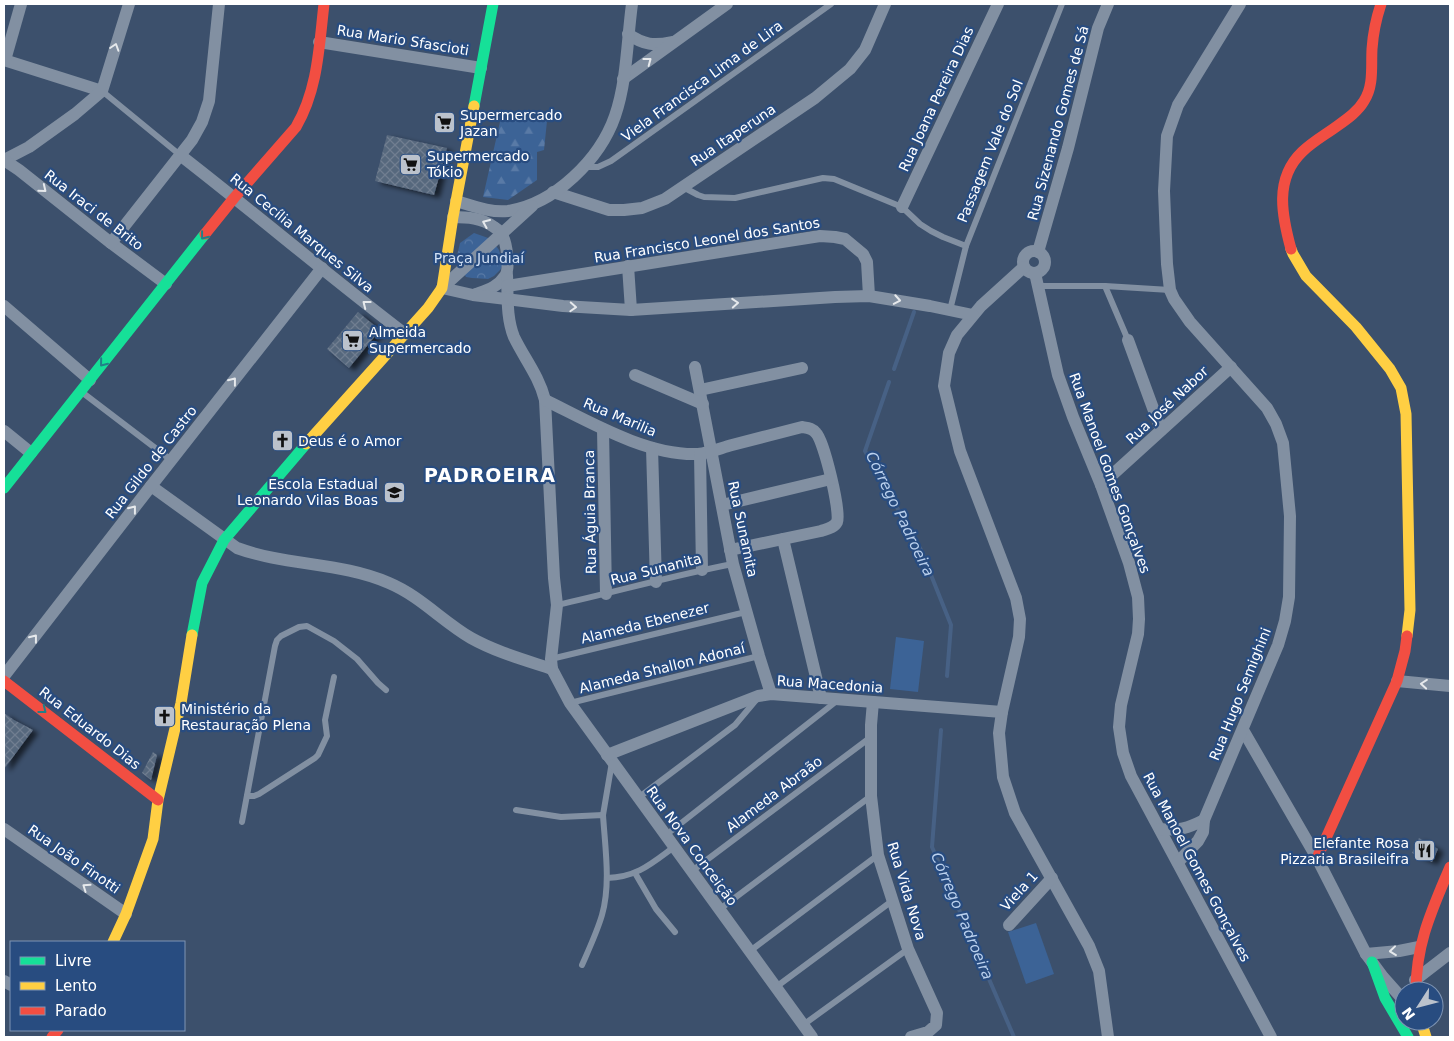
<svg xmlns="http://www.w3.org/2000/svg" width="1454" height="1041" font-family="'DejaVu Sans',sans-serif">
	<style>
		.forest { fill: url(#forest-firs) }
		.park { fill: url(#park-crowns) }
		.pitch { fill: #3c6396 }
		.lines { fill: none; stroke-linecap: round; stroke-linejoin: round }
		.stream { stroke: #476185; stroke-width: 4 }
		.building { fill: url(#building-cross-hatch); filter: url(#shadow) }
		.lane { stroke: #8290a2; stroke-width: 6 }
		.street { stroke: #8290a2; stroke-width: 12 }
		.fast { stroke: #16e098; stroke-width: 11 }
		.slow { stroke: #ffcf43; stroke-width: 11 }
		.jam { stroke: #f24e42; stroke-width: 11 }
		.oneway { stroke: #e6e9ec }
		.oneway2 { stroke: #228088 }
		.labels { text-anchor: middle; stroke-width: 4.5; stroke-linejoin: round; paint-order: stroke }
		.street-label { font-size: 14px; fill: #fff; stroke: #284c80 }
		.poi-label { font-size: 14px; fill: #fff; stroke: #284c80; text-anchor: start }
		.park-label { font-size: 14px; fill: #d2e1f5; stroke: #284c80 }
		.water-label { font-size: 15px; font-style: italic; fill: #bad0ed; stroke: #284c80 }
		.district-label { font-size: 19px; font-weight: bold; letter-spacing: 1px; fill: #fff; stroke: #284c80 }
	</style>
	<defs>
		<pattern id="forest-firs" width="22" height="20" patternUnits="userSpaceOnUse" patternTransform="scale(1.25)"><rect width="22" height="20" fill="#3c6396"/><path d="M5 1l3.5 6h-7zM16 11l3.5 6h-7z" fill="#597aa6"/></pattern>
		<pattern id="park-crowns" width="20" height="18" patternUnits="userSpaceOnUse" patternTransform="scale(1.25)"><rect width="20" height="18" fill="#3c6396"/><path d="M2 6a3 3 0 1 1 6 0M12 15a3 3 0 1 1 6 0" fill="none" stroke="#597aa6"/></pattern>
		<pattern id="building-cross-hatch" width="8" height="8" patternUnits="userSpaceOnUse" patternTransform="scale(1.25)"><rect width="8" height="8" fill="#57677d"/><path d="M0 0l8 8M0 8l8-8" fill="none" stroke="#707e90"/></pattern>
		<filter id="shadow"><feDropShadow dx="5.5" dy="3" stdDeviation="2.5" flood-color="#0009"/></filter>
	</defs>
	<rect width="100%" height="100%" fill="#3c506c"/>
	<path class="forest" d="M 502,113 L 547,121 L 544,150 L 537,152 L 537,180 L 508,200 L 483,197 Z"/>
	<path class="park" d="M 474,233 L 491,239 L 499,250 L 503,264 L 501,269 L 494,276 L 488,279 L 472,278 L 466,277 L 456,260 L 460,243 Z"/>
	<g class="pitch">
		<path d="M 896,637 L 924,641 L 918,692 L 890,689 Z"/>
		<path d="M 1036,923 L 1054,974 L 1026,984 L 1008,932 Z"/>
	</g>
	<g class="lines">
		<g class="stream">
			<path d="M 894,369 L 914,312"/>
			<path d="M 889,382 L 865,451 L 921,550 L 951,625 L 947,676"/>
			<path d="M 941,730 L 932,847 L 1014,1037"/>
		</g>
	</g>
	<g class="building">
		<path d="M 387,135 L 447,148 L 434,195 L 375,181 Z"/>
		<path d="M 358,312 L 380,330 L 349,368 L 327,349 Z"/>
		<path d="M 4,713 L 14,720 L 33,730 L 4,769 Z"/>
		<path d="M 153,752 L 157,755 L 151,780 L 142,773 Z"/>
		<path d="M 1419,838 L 1438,849 L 1432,862 L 1412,853 Z"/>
	</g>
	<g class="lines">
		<g class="lane">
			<path d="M 102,91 L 180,155"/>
			<path d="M 584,167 L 598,167 L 611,161 L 831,4"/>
			<path d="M 683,187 L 698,195 L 704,197 L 735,198 L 823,178 L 834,179 L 902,207 L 920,224 L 931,231 L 943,237 L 966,246"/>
			<path d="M 1038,286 L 1105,286 L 1170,290"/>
			<path d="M 1105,286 L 1128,340"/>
			<path d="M 950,310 L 966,246 L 1062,4"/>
			<path d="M 83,393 L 171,460"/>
			<path d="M 557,605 C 616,592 674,575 733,564"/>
			<path d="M 551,659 L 746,612"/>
			<path d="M 570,703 L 759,656"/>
			<path d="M 247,796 L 254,796 L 259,794 L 315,758 L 318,755 L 327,736 L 325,720 L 334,677"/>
			<path d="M 638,798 L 735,725 L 756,700"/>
			<path d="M 516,810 L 561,817 L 603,815 C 605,847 611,884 602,915 C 597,932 589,949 582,965"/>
			<path d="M 603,815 L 612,762"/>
			<path d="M 242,822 L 275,646 L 277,640 L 281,636 L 299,627 L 307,626 L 334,641 L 357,659 L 378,683 L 386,690"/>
			<path d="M 666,835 L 838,700"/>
			<path d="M 692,871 L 871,737"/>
			<path d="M 635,873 L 656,909 L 675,932"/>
			<path d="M 607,878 C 637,877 651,864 674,847"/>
			<path d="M 720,909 L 871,796"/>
			<path d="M 750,951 L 878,855"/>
			<path d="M 776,987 L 892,901"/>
			<path d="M 803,1025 L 908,949"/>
		</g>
		<g class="street">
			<path d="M 628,34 C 644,45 654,46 672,42"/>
			<path d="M 319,42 L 481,68"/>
			<path d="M 4,60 L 102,91"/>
			<path d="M 5,60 L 21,4"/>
			<path d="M 623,79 L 727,4"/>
			<path d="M 180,155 C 256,214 329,276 405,334"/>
			<path d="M 4,160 L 29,147 L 75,114 L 102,91 L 129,4"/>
			<path d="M 4,160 L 19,170 L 111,243 L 166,284"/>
			<path d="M 553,192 L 609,210 L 624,210 L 642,208 L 665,199 L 815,98 L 850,69 L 865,50 L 885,4"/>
			<path d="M 456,201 C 473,206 491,213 508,211 C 555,204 600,159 615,116 C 627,81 627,41 632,4"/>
			<path d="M 902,207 L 998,4"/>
			<path d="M 453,217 C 467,217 482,218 494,227 C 497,229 501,232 502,235 C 507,243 510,269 505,276 C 498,287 487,290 476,294"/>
			<path d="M 111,243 L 192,140 L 202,122 L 209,101 L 219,4"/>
			<circle cx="1034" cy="262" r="11"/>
			<path d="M 1038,252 L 1068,148 L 1098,28 L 1108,4"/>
			<path d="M 628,266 L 631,310"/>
			<path d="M 1024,267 L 981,306 L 957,335 L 949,353 L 944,386 L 960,451 L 1016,598 L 1020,619 L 1019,637 L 1002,712 L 999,733 L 1003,777 L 1015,813 L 1089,946 L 1099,971 L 1108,1037"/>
			<path d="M 1035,273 L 1058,375 L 1073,417 L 1101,485 L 1129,563 L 1138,597 L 1139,619 L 1138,634 L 1121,705 L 1119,727 L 1123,753 L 1131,776 L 1271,1037"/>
			<path d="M 507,275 C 508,295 506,317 514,337 C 524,358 539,376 545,400 L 554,578 L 557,605 L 551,659 L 552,669 L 570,703 L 812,1037"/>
			<path d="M 507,286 L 820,236 L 835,237 L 845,239 L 863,254 L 867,262 L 869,296"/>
			<path d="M 442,288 L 473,295 L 563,306 L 631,310 L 835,297 L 869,296 L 930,306 L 973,315"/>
			<path d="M 442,288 L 532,206"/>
			<path d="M 4,306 L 90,380"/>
			<path d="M 1128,340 L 1161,430"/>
			<path d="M 695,367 L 733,564 L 759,656 L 771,694"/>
			<path d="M 635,375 L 703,404"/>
			<path d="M 700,390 L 802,368"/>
			<path d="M 545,400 C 590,422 647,456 698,454 C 709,453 721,448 732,445 C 755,439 779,433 802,427 C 808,428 812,428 816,433 C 824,441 841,512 837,522 C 834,528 827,529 821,531 L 730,550"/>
			<path d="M 603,429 L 606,594"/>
			<path d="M 4,431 L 31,453"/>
			<path d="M 652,448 L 656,582"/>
			<path d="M 700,454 L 702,570"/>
			<path d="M 1101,485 L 1231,367"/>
			<path d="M 151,486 L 237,548 C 286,566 341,562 389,583 C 420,596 442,621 471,638 C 496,652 525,660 552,669"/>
			<path d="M 722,505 L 831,479"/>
			<path d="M 783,539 L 821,698"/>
			<path d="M 4,676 L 151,486 L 322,268"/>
			<path d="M 1397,681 L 1450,686"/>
			<path d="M 873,702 L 871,725 L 871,796 L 878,855 L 908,949 L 937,1013 L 936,1025 L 928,1032 L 911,1037"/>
			<path d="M 1243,730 L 1317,858 L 1366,954 L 1383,977 L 1399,995 L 1404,998"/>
			<path d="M 607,755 L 722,710 L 758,696 L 771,694 L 1002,712"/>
			<path d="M 4,829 L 126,914"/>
			<path d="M 1160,829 C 1179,831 1188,828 1204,820"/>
			<path d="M 1178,862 L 1198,841 L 1203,832 L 1204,820 L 1278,645 L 1285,621 L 1289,597 L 1290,516 L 1283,443 L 1276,424 L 1267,408 L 1190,322 L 1174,299 L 1170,290 L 1167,264 L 1164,191 L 1167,136 L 1178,105 L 1240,4"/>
			<path d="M 1009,925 L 1052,878"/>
			<path d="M 1366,954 L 1399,951 L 1419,947"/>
			<path d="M 1415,980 L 1450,953"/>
			<path d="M 4,981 L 11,985"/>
		</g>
		<g class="fast">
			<path d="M 474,106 L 493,4"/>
			<path d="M 4,488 L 205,234"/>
			<path d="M 192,635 L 202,583 L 224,540 L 306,444"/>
			<path d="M 1372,962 L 1385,998 L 1408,1037"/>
		</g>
		<g class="slow">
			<path d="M 1291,249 L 1293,254 L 1306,276 L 1356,327 L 1390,369 L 1401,388 L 1406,414 L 1410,610 L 1407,636"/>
			<path d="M 306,444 L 428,308 L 442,288 L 453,217 L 474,106"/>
			<path d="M 113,942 L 126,914 L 153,839 L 158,800 L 181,703 L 192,635"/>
			<path d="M 1421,1021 L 1426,1037"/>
		</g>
		<g class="jam">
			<path d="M 205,234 L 234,198 L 296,127 C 318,89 319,47 324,4"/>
			<path d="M 1291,249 C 1282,216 1274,179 1302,152 C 1311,143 1323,136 1333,129 C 1344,121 1357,113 1364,101 C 1374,86 1371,66 1372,49 C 1373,34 1376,19 1381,4"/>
			<path d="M 4,681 L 158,800"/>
			<path d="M 1317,858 L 1397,681 L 1405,651 L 1407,636"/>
			<path d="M 1416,991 C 1416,943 1432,910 1450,867"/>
			<path d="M 52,1037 L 58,1030"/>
		</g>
	</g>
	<defs><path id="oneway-chevron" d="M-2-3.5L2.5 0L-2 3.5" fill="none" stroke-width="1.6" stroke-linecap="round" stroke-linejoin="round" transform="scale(1.25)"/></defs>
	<g class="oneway">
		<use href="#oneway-chevron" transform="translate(115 47) rotate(-72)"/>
		<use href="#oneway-chevron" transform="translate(648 61) rotate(-37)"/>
		<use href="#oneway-chevron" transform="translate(43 189) rotate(39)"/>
		<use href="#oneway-chevron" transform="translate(486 223) rotate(-157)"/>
		<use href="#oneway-chevron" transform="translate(897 300) rotate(10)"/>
		<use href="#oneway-chevron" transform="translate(735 303) rotate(-4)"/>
		<use href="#oneway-chevron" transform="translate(366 304) rotate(-142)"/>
		<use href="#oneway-chevron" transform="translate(573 307) rotate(3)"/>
		<use href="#oneway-chevron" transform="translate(233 381) rotate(-52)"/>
		<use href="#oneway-chevron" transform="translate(133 509) rotate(-52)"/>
		<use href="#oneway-chevron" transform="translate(34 638) rotate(-52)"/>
		<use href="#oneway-chevron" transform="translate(1424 684) rotate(-175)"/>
		<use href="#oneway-chevron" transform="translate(86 887) rotate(-145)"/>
		<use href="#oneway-chevron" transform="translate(1393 951) rotate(174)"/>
	</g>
	<g class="oneway2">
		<use href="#oneway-chevron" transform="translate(204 236) rotate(128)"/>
		<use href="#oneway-chevron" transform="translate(103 363) rotate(129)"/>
		<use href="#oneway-chevron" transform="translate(43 710) rotate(38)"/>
	</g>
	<defs>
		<symbol id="supermarket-square" viewBox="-11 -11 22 22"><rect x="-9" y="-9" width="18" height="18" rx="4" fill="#bbc2cc" stroke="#284c80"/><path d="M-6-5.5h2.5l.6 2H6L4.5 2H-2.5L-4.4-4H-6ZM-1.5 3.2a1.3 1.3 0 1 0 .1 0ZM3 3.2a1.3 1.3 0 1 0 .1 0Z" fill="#111"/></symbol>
		<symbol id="church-square" viewBox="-11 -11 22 22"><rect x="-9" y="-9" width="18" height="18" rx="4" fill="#bbc2cc" stroke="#284c80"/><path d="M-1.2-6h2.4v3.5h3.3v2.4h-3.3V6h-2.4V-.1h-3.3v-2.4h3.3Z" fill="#111"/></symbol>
		<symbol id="school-square" viewBox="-11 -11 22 22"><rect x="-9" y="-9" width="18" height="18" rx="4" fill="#bbc2cc" stroke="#284c80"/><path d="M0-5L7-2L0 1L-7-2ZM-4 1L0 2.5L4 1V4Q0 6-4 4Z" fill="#111"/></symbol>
		<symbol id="restaurant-square" viewBox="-11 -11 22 22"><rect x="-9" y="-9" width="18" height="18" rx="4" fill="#bbc2cc" stroke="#284c80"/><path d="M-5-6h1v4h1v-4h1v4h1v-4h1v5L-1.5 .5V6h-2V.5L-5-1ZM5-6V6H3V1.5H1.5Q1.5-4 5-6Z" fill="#111"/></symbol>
	</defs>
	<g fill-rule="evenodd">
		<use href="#supermarket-square" x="432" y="110" width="25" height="25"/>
		<use href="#supermarket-square" x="398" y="152" width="25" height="25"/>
		<use href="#supermarket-square" x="340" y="328" width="25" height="25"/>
		<use href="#church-square" x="270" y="428" width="25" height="25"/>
		<use href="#school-square" x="382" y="480" width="25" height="25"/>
		<use href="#church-square" x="152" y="704" width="25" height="25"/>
		<use href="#restaurant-square" x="1412" y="838" width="25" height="25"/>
	</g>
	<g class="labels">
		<g class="street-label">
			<text transform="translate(403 40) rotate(9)" y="5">Rua Mario Sfascioti</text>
			<text transform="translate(702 81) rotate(-36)" y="5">Viela Francisca Lima de Lira</text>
			<text transform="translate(936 99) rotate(-65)" y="5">Rua Joana Pereira Dias</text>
			<text transform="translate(1058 123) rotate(-75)" y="5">Rua Sizenando Gomes de Sá</text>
			<text transform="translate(733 135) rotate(-34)" y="5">Rua Itaperuna</text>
			<text transform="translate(990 151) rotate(-68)" y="5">Passagem Vale do Sol</text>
			<text transform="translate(94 210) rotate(38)" y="5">Rua Iraci de Brito</text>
			<text transform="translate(302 233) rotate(39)" y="5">Rua Cecília Marques Silva</text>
			<text transform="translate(707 240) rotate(-9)" y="5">Rua Francisco Leonel dos Santos</text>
			<text transform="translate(1167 405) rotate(-43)" y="5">Rua José Nabor</text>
			<text transform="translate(620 417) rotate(23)" y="5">Rua Marilia</text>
			<text transform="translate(151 462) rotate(-52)" y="5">Rua Gildo de Castro</text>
			<text transform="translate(1110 473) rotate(70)" y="5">Rua Manoel Gomes Gonçalves</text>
			<text transform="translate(590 512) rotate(-91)" y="5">Rua Águia Branca</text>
			<text transform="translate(743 529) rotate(78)" y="5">Rua Sunamita</text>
			<text transform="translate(656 569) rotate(-14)" y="5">Rua Sunanita</text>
			<text transform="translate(645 623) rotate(-14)" y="5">Alameda Ebenezer</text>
			<text transform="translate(662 668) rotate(-14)" y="5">Alameda Shallon Adonaí</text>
			<text transform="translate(830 684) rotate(4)" y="5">Rua Macedonia</text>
			<text transform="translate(1240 694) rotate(-68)" y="5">Rua Hugo Semighini</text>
			<text transform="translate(90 728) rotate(38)" y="5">Rua Eduardo Dias</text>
			<text transform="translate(774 794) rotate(-37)" y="5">Alameda Abraão</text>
			<text transform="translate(692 846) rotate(54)" y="5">Rua Nova Conceição</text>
			<text transform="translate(74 859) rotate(35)" y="5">Rua João Finotti</text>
			<text transform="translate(1197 867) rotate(62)" y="5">Rua Manoel Gomes Gonçalves</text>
			<text transform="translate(907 891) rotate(73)" y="5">Rua Vida Nova</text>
			<text transform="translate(1019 891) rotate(-48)" y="5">Viela 1</text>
		</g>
		<g class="poi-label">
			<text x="460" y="120">Supermercado<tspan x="460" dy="16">Jazan</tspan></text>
			<text x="427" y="161">Supermercado<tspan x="427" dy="16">Tókio</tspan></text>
			<text x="369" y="337">Almeida<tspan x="369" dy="16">Supermercado</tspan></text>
			<text x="298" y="446">Deus é o Amor</text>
			<text x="378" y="489" text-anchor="end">Escola Estadual<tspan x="378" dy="16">Leonardo Vilas Boas</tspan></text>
			<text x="181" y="714">Ministério da<tspan x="181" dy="16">Restauração Plena</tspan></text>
			<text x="1409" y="848" text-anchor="end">Elefante Rosa<tspan x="1409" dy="16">Pizzaria Brasileifra</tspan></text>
		</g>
		<g class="park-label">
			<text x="479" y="263">Praça Jundiaí</text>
		</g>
		<g class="water-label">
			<text transform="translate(900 514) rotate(64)" y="5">Córrego Padroeira</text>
			<text transform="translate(962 916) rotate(67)" y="5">Córrego Padroeira</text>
		</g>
		<g class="district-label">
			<text x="490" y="482">PADROEIRA</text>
		</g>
	</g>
	<rect width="1454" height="1041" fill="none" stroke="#ffffff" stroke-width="10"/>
	<rect x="10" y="941" width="175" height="90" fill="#284c80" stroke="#7e94b3"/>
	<rect x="20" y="957" width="25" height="8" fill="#16e098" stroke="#7e94b3"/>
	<text x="55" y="966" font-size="15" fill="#ffffff">Livre</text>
	<rect x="20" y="982" width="25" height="8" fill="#ffcf43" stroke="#7e94b3"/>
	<text x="55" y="991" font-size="15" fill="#ffffff">Lento</text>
	<rect x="20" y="1007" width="25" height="8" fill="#f24e42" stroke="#7e94b3"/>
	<text x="55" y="1016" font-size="15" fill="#ffffff">Parado</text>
	<g transform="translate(1419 1006) rotate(234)"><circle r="24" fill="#284c80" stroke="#7e94b3"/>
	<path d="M0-4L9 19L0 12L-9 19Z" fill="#bbc2cc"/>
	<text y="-8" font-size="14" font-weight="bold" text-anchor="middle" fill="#ffffff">N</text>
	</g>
</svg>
